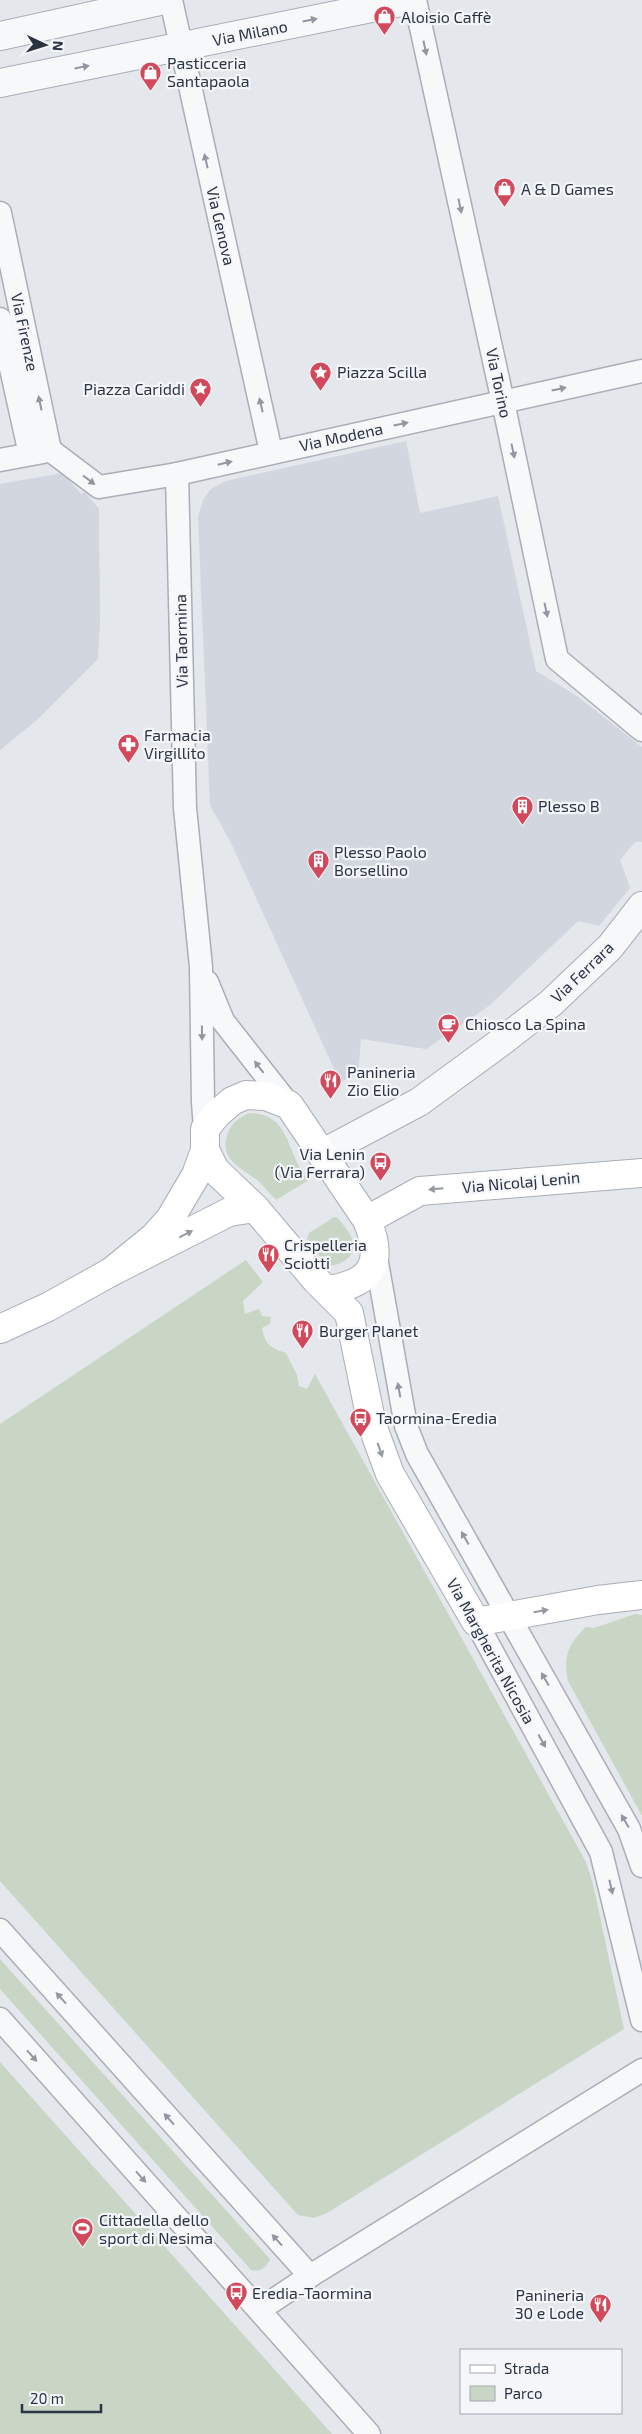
<svg xmlns="http://www.w3.org/2000/svg" width="642" height="2434" font-family="'Exo 2',sans-serif">
	<style>
		.built { fill: #d2d6de }
		.green { fill: #c9d6c5 }
		.lines { fill: none; stroke-linecap: round; stroke-linejoin: round }
		.minor-casing { stroke: #a9aeb7; stroke-width: 25 }
		.tertiary-casing { stroke: #a9aeb7; stroke-width: 30 }
		.secondary-casing { stroke: #a9aeb7; stroke-width: 30 }
		.minor { stroke: #f7f8fa; stroke-width: 22 }
		.tertiary { stroke: #f7f8fa; stroke-width: 28 }
		.secondary { stroke: #fff; stroke-width: 28 }
		.oneway { fill: #9196a0 }
		.oneway2 { fill: #959aa2 }
		.labels { text-anchor: middle; stroke-width: 4.5; stroke-linejoin: round; paint-order: stroke }
		.poi-label { font-size: 16px; fill: #2b3445; stroke: #f4f6f9; text-anchor: start }
		.street-label { font-size: 16px; fill: #2b3445; stroke: #f4f6f9 }
	</style>
	<rect width="100%" height="100%" fill="#e4e7ec"/>
	<g class="built">
		<path d="M 406,441 L 420,513 L 498,496 L 536,671 L 577,696 L 642,747 L 642,842 L 635,842 L 620,860 L 630,888 L 599,926 L 578,921 L 489,1006 L 426,1049 L 361,1039 L 358,1074 L 340,1082 L 231,843 L 210,805 L 198,517 L 203,500 L 211,489 L 226,481 Z"/>
		<path d="M 63,473 L 81,494 L 85,492 L 99,509 L 100,622 L 98,659 L 37,720 L 0,750 L 0,484 Z"/>
	</g>
	<g class="green">
		<path d="M 250,1113 C 293,1115 285,1155 309,1180 L 276,1200 C 270,1194 264,1186 257,1180 C 240,1167 218,1159 228,1133 C 232,1122 240,1117 250,1113 Z"/>
		<path d="M 334,1217 L 337,1217 C 342,1224 351,1233 353,1241 C 357,1257 340,1266 327,1266 L 307,1239 L 309,1233 Z"/>
		<path d="M 246,1260 L 263,1282 L 243,1301 L 245,1314 L 259,1309 L 262,1316 L 271,1317 L 270,1324 L 262,1328 C 265,1344 270,1348 286,1353 L 297,1375 L 299,1386 L 307,1389 L 315,1374 L 586,1862 L 593,1884 L 624,2029 L 327,2213 L 314,2218 L 298,2215 L 0,1881 L 0,1424 Z"/>
		<path d="M 635,1614 L 642,1615 L 642,1816 L 568,1681 C 563,1656 568,1644 586,1627 L 594,1628 Z"/>
		<path d="M 0,1959 L 270,2259 C 266,2268 261,2272 251,2270 L 0,1989 Z"/>
		<path d="M 0,2062 L 332,2434 L 0,2434 Z"/>
	</g>
	<g class="lines">
		<defs>
			<g id="minor">
				<path d="M 171,0 L 271,452"/>
				<path d="M 415,0 L 503,402 L 557,659 L 642,730"/>
				<path d="M 0,213 L 50,450"/>
				<path d="M 0,319 L 30,454"/>
				<path d="M 50,450 L 99,487 L 177,474 L 642,371"/>
				<path d="M 0,460 L 43,452"/>
				<path d="M 177,474 L 185,808 L 201,967 L 203,1102 L 205,1129"/>
				<path d="M 207,982 L 223,1021 L 289,1105"/>
				<path d="M 376,1257 L 406,1426 L 417,1454 L 629,1829 L 642,1866"/>
				<path d="M 476,1622 L 601,1852 L 642,2020"/>
				<path d="M 0,1930 L 310,2276"/>
				<path d="M 0,2019 L 369,2434"/>
				<path d="M 259,2310 L 310,2276 L 642,2070"/>
			</g>
			<g id="tertiary">
				<path d="M 0,36 L 164,0"/>
				<path d="M 0,83 L 411,0"/>
				<path d="M 321,1154 L 419,1102 L 505,1039 L 551,1003 L 610,947 L 642,906"/>
			</g>
			<g id="secondary">
				<path d="M 205,1150 L 215,1170 L 255,1208 L 316,1280 L 349,1313 L 372,1425 L 390,1474 L 476,1622 L 598,1600 L 642,1595"/>
				<path d="M 367,1220 L 420,1191 L 642,1173"/>
				<path d="M 111,1272 L 154,1237 L 170,1219 L 196,1175 L 205,1150 L 205,1129 L 216,1115 L 232,1101 L 246,1095 L 266,1096 L 289,1105 L 367,1220 C 384,1262 374,1283 328,1290"/>
				<path d="M 0,1329 L 48,1307 L 111,1272 L 229,1212 L 255,1208"/>
			</g>
		</defs>
		<use href="#minor" class="minor-casing"/>
		<use href="#tertiary" class="tertiary-casing"/>
		<use href="#secondary" class="secondary-casing"/>
		<use href="#minor" class="minor"/>
		<use href="#tertiary" class="tertiary"/>
		<use href="#secondary" class="secondary"/>
	</g>
	<defs><path id="oneway-solid" d="M-6-.8H1V-3.2L6.5 0L1 3.2V.8H-6Z" transform="scale(1.25)"/></defs>
	<g class="oneway">
		<use href="#oneway-solid" transform="translate(310 20) rotate(-11)"/>
		<use href="#oneway-solid" transform="translate(425 48) rotate(78)"/>
		<use href="#oneway-solid" transform="translate(82 67) rotate(-11)"/>
		<use href="#oneway-solid" transform="translate(206 161) rotate(-103)"/>
		<use href="#oneway-solid" transform="translate(460 206) rotate(78)"/>
		<use href="#oneway-solid" transform="translate(559 389) rotate(-12)"/>
		<use href="#oneway-solid" transform="translate(40 403) rotate(-102)"/>
		<use href="#oneway-solid" transform="translate(261 405) rotate(-103)"/>
		<use href="#oneway-solid" transform="translate(401 424) rotate(-12)"/>
		<use href="#oneway-solid" transform="translate(513 451) rotate(78)"/>
		<use href="#oneway-solid" transform="translate(225 463) rotate(-13)"/>
		<use href="#oneway-solid" transform="translate(89 480) rotate(37)"/>
		<use href="#oneway-solid" transform="translate(546 610) rotate(78)"/>
		<use href="#oneway-solid" transform="translate(202 1033) rotate(89)"/>
		<use href="#oneway-solid" transform="translate(259 1067) rotate(-128)"/>
		<use href="#oneway-solid" transform="translate(399 1390) rotate(-100)"/>
		<use href="#oneway-solid" transform="translate(465 1538) rotate(-120)"/>
		<use href="#oneway-solid" transform="translate(545 1679) rotate(-120)"/>
		<use href="#oneway-solid" transform="translate(542 1741) rotate(61)"/>
		<use href="#oneway-solid" transform="translate(625 1821) rotate(-120)"/>
		<use href="#oneway-solid" transform="translate(611 1887) rotate(77)"/>
		<use href="#oneway-solid" transform="translate(61 1998) rotate(-132)"/>
		<use href="#oneway-solid" transform="translate(32 2056) rotate(48)"/>
		<use href="#oneway-solid" transform="translate(169 2119) rotate(-132)"/>
		<use href="#oneway-solid" transform="translate(141 2177) rotate(48)"/>
		<use href="#oneway-solid" transform="translate(277 2240) rotate(-132)"/>
	</g>
	<g class="oneway2">
		<use href="#oneway-solid" transform="translate(436 1189) rotate(175)"/>
		<use href="#oneway-solid" transform="translate(186 1234) rotate(-27)"/>
		<use href="#oneway-solid" transform="translate(380 1450) rotate(71)"/>
		<use href="#oneway-solid" transform="translate(541 1611) rotate(-10)"/>
	</g>
	<defs>
		<symbol id="shop-pin" viewBox="-11 -11 22 30"><path d="M0 17L-7.5 6A9.5 9.5 0 1 1 7.5 6Z" fill="#d1495b" stroke="#f4f6f9"/><path d="M-5-2.5h2.3a2.7 3.5 0 0 1 5.4 0H5L5.5 6h-11ZM-1.5-2.5h3a1.5 2.3 0 0 0-3 0Z" fill="#fff"/></symbol>
		<symbol id="sight-pin" viewBox="-11 -11 22 30"><path d="M0 17L-7.5 6A9.5 9.5 0 1 1 7.5 6Z" fill="#d1495b" stroke="#f4f6f9"/><path d="M0-6L1.8-2.2L6-1.7L2.9 1.2L3.7 5.4L0 3.3L-3.7 5.4L-2.9 1.2L-6-1.7L-1.8-2.2Z" fill="#fff"/></symbol>
		<symbol id="pharmacy-pin" viewBox="-11 -11 22 30"><path d="M0 17L-7.5 6A9.5 9.5 0 1 1 7.5 6Z" fill="#d1495b" stroke="#f4f6f9"/><path d="M-2-6h4v4h4v4h-4v4h-4v-4h-4v-4h4Z" fill="#fff"/></symbol>
		<symbol id="building-pin" viewBox="-11 -11 22 30"><path d="M0 17L-7.5 6A9.5 9.5 0 1 1 7.5 6Z" fill="#d1495b" stroke="#f4f6f9"/><path d="M-4-6H4V6H1V3H-1V6H-4ZM-2.5-4.3h1.7v1.8h-1.7ZM.8-4.3h1.7v1.8H.8ZM-2.5-1h1.7V.8h-1.7ZM.8-1h1.7V.8H.8Z" fill="#fff"/></symbol>
		<symbol id="cafe-pin" viewBox="-11 -11 22 30"><path d="M0 17L-7.5 6A9.5 9.5 0 1 1 7.5 6Z" fill="#d1495b" stroke="#f4f6f9"/><path d="M-5.5-4.5H6V0H3Q3 3.5 0 3.5H-2.5Q-5.5 3.5-5.5 0ZM3-3.2v2h1.7v-2ZM-6 4.5H4V6H-6Z" fill="#fff"/></symbol>
		<symbol id="restaurant-pin" viewBox="-11 -11 22 30"><path d="M0 17L-7.5 6A9.5 9.5 0 1 1 7.5 6Z" fill="#d1495b" stroke="#f4f6f9"/><path d="M-5-6h1v4h1v-4h1v4h1v-4h1v5L-1.5 .5V6h-2V.5L-5-1ZM5-6V6H3V1.5H1.5Q1.5-4 5-6Z" fill="#fff"/></symbol>
		<symbol id="bus-pin" viewBox="-11 -11 22 30"><path d="M0 17L-7.5 6A9.5 9.5 0 1 1 7.5 6Z" fill="#d1495b" stroke="#f4f6f9"/><path d="M-5-6H5V4H4V6H2V4H-2V6H-4V4H-5ZM-3.5-4V0h7V-4ZM-3.5 1.2v1.5H-2V1.2ZM2 1.2v1.5H3.5V1.2Z" fill="#fff"/></symbol>
		<symbol id="stadium-pin" viewBox="-11 -11 22 30"><path d="M0 17L-7.5 6A9.5 9.5 0 1 1 7.5 6Z" fill="#d1495b" stroke="#f4f6f9"/><path d="M0-5a6.5 5 0 1 0 0 10a6.5 5 0 1 0 0-10ZM-3.5-1.8h7v3.6h-7Z" fill="#fff"/></symbol>
	</defs>
	<g fill-rule="evenodd">
		<use href="#shop-pin" x="372" y="4" width="25" height="34"/>
		<use href="#shop-pin" x="138" y="60" width="25" height="34"/>
		<use href="#shop-pin" x="492" y="176" width="25" height="34"/>
		<use href="#sight-pin" x="308" y="360" width="25" height="34"/>
		<use href="#sight-pin" x="188" y="376" width="25" height="34"/>
		<use href="#pharmacy-pin" x="116" y="732" width="25" height="34"/>
		<use href="#building-pin" x="510" y="794" width="25" height="34"/>
		<use href="#building-pin" x="306" y="848" width="25" height="34"/>
		<use href="#cafe-pin" x="436" y="1012" width="25" height="34"/>
		<use href="#restaurant-pin" x="318" y="1068" width="25" height="34"/>
		<use href="#bus-pin" x="368" y="1150" width="25" height="34"/>
		<use href="#restaurant-pin" x="256" y="1242" width="25" height="34"/>
		<use href="#restaurant-pin" x="290" y="1318" width="25" height="34"/>
		<use href="#bus-pin" x="348" y="1406" width="25" height="34"/>
		<use href="#stadium-pin" x="70" y="2216" width="25" height="34"/>
		<use href="#bus-pin" x="224" y="2280" width="25" height="34"/>
		<use href="#restaurant-pin" x="588" y="2292" width="25" height="34"/>
	</g>
	<g class="labels">
		<g class="poi-label">
			<text x="401" y="23">Aloisio Caffè</text>
			<text x="167" y="69">Pasticceria<tspan x="167" dy="18">Santapaola</tspan></text>
			<text x="521" y="195">A &amp; D Games</text>
			<text x="337" y="378">Piazza Scilla</text>
			<text x="185" y="395" text-anchor="end">Piazza Cariddi</text>
			<text x="144" y="741">Farmacia<tspan x="144" dy="18">Virgillito</tspan></text>
			<text x="538" y="812">Plesso B</text>
			<text x="334" y="858">Plesso Paolo<tspan x="334" dy="18">Borsellino</tspan></text>
			<text x="465" y="1030">Chiosco La Spina</text>
			<text x="347" y="1078">Panineria<tspan x="347" dy="18">Zio Elio</tspan></text>
			<text x="365" y="1160" text-anchor="end">Via Lenin<tspan x="365" dy="18">(Via Ferrara)</tspan></text>
			<text x="284" y="1251">Crispelleria<tspan x="284" dy="18">Sciotti</tspan></text>
			<text x="319" y="1337">Burger Planet</text>
			<text x="376" y="1424">Taormina-Eredia</text>
			<text x="99" y="2226">Cittadella dello<tspan x="99" dy="18">sport di Nesima</tspan></text>
			<text x="252" y="2299">Eredia-Taormina</text>
			<text x="584" y="2301" text-anchor="end">Panineria<tspan x="584" dy="18">30 e Lode</tspan></text>
		</g>
		<g class="street-label">
			<text transform="translate(250 33) rotate(-11)" y="6">Via Milano</text>
			<text transform="translate(221 226) rotate(77)" y="6">Via Genova</text>
			<text transform="translate(25 332) rotate(78)" y="6">Via Firenze</text>
			<text transform="translate(499 383) rotate(78)" y="6">Via Torino</text>
			<text transform="translate(341 437) rotate(-12)" y="6">Via Modena</text>
			<text transform="translate(181 641) rotate(-91)" y="6">Via Taormina</text>
			<text transform="translate(582 972) rotate(-44)" y="6">Via Ferrara</text>
			<text transform="translate(521 1182) rotate(-5)" y="6">Via Nicolaj Lenin</text>
			<text transform="translate(491 1651) rotate(61)" y="6">Via Margherita Nicosia</text>
		</g>
	</g>
	<rect x="460" y="2349" width="162" height="65" fill="#f4f6f9" stroke="#a4a8b1"/>
	<rect x="470" y="2365" width="25" height="8" fill="#ffffff" stroke="#a4a8b1"/>
	<text x="504" y="2374" font-size="15" fill="#2b3445">Strada</text>
	<rect x="470" y="2386" width="25" height="15" fill="#c9d6c5" stroke="#a4a8b1"/>
	<text x="504" y="2399" font-size="15" fill="#2b3445">Parco</text>
	<g transform="translate(45 45) rotate(94)" stroke="#f4f6f9" stroke-width="4" paint-order="stroke">
	<path d="M0-4L9 19L0 12L-9 19Z" fill="#2b3445"/>
	<text y="-8" font-size="14" font-weight="bold" text-anchor="middle" fill="#2b3445">N</text>
	</g>
	<path d="M22 2404v8h79v-8" fill="none" stroke="#2b3445" stroke-width="2.5"/>
	<text x="30" y="2404" font-size="15" fill="#2b3445" stroke="#f4f6f9" stroke-width="4" paint-order="stroke">20 m</text>
</svg>
